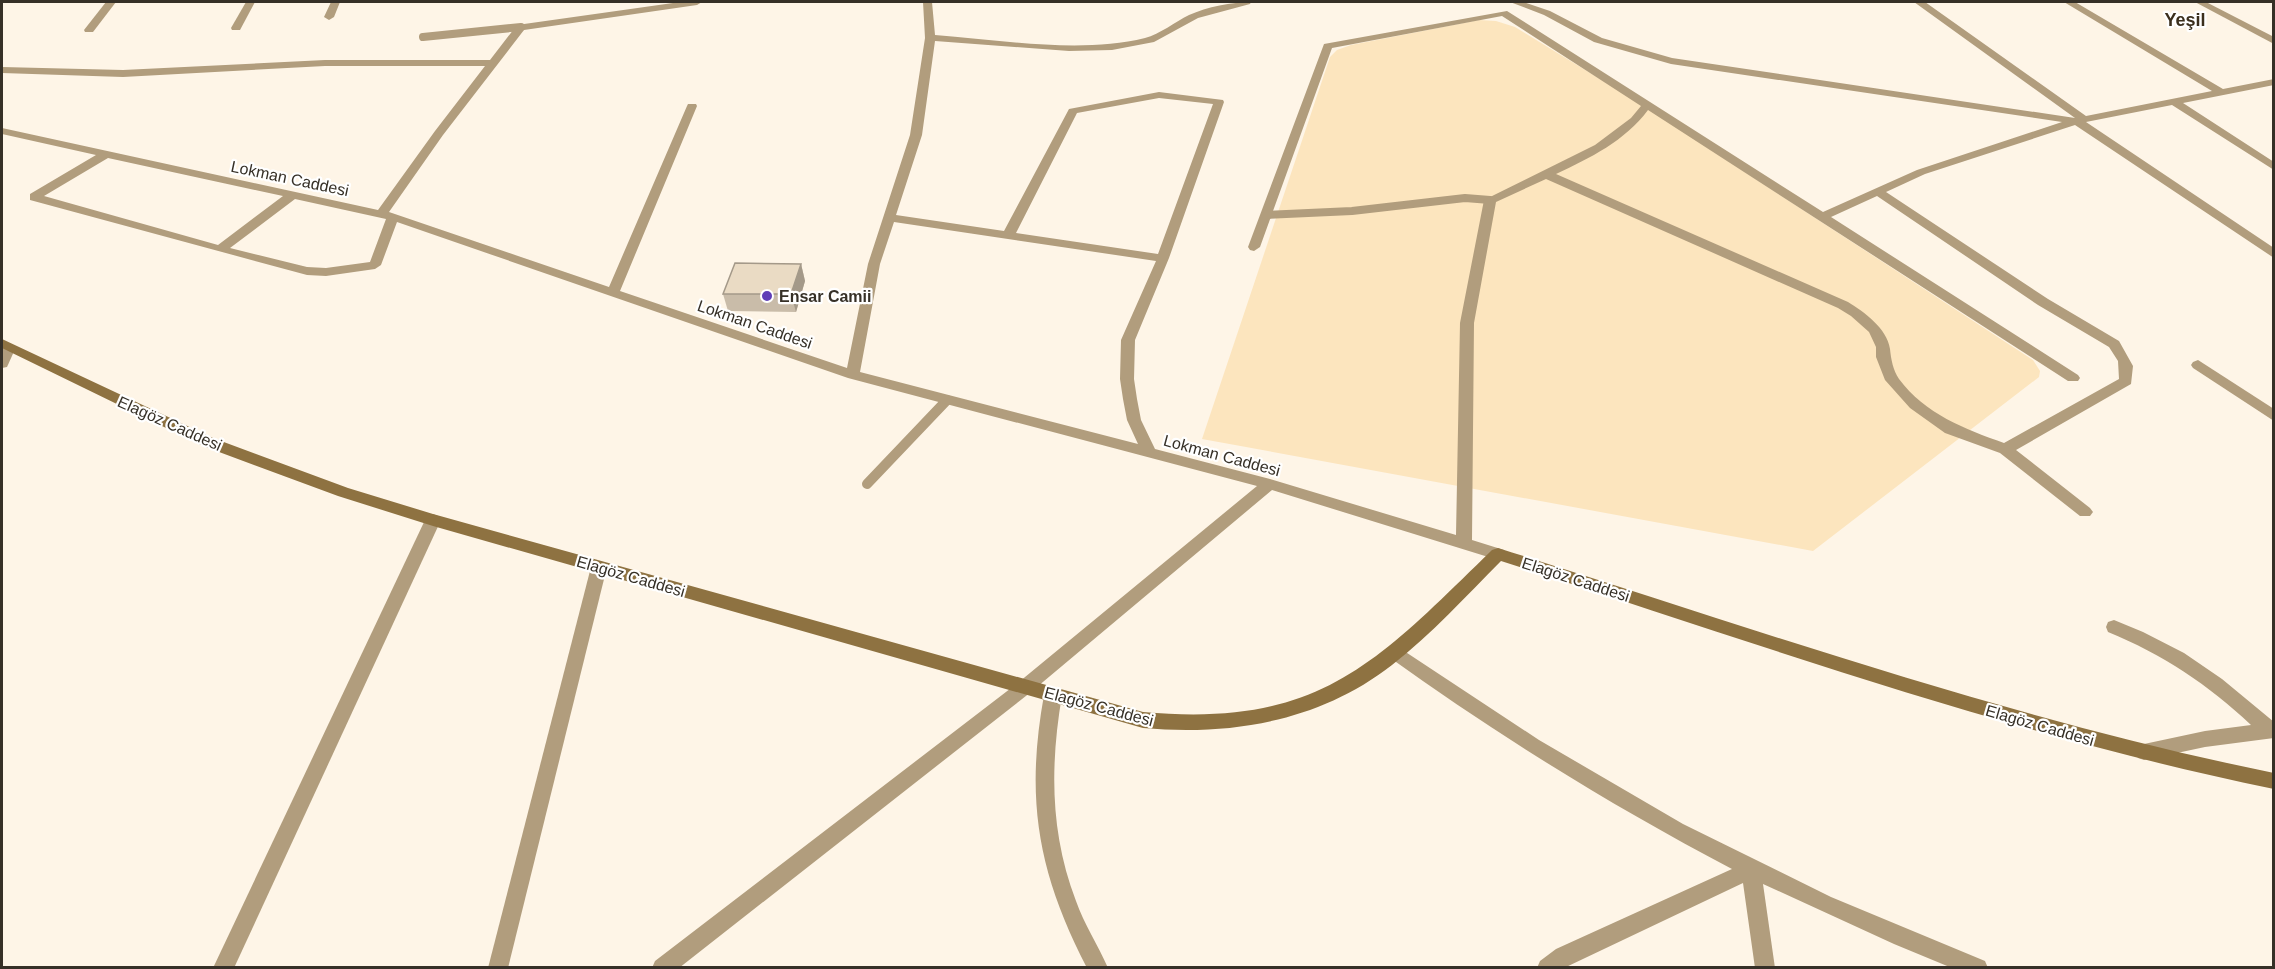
<svg xmlns="http://www.w3.org/2000/svg" width="2275" height="969" font-family="Helvetica,sans-serif">
	<style>
		.green { fill: #fce5be }
		.lines { fill: none; stroke-linecap: round; stroke-linejoin: round }
		.lane-far1 { stroke: #b19d7d; stroke-width: 8 }
		.lane { stroke: #b19d7d; stroke-width: 10 }
		.street { fill: #b19d7d; fill-rule: evenodd }
		.secondary { fill: #8e7241; fill-rule: evenodd }
		.wall { fill: #c9bca9 }
		.shaded-wall { fill: #a49989 }
		.building { fill: #eadbc4; stroke: #a49989; stroke-width: 1.5 }
		.poi-dot { fill: #5f3eb7; stroke: #fff; stroke-width: 2 }
		.labels { text-anchor: middle; stroke-width: 4.5; stroke-linejoin: round; paint-order: stroke }
		.street-label { font-size: 16px; fill: #363027; stroke: #fff }
		.poi-label { font-size: 16px; font-weight: bold; fill: #363027; stroke: #fff; text-anchor: start }
		.far-district-label { font-size: 18px; font-weight: bold; fill: #3b2f1d; stroke: #fff }
	</style>
	<rect width="100%" height="100%" fill="#fef5e7"/>
	<path class="green" d="M 1479,20 L 1496,21 L 1515,27 L 1636,101 L 2033,360 L 2040,371 L 2039,377 L 1813,551 L 1202,439 L 1330,57 L 1337,50 L 1351,45 Z"/>
	<g class="lines">
		<g class="lane-far1">
			<path d="M 423,37 L 521,27"/>
			<path d="M 1266,215 L 1352,211 L 1465,198 L 1490,200"/>
		</g>
		<path class="lane" d="M 867,484 L 947,400"/>
		<g class="street">
			<path d="M 106,2 L 116,2 L 93,32 L 85,32 L 84,30 Z"/>
			<path d="M 246,2 L 255,2 L 240,30 L 232,30 L 231,28 Z"/>
			<path d="M 331,2 L 340,2 L 334,17 L 329,20 L 324,17 Z"/>
			<path d="M 680,2 L 702,2 L 697,5 L 524,30 L 443,135 L 389,212 L 609,287 L 687,106 L 688,104 L 696,104 L 697,106 L 620,291 L 847,368 L 868,264 L 910,135 L 925,38 L 923,2 L 932,2 L 935,35 C 1001,40 1080,54 1145,38 C 1160,34 1175,22 1189,15 C 1207,7 1232,2 1251,2 L 1250,4 L 1198,18 L 1154,42 L 1112,50 L 1069,51 L 935,41 L 922,135 L 896,215 L 1004,231 L 1069,109 L 1159,92 L 1223,100 L 1224,102 L 1169,258 L 1135,340 L 1134,379 L 1137,399 L 1141,420 L 1155,449 L 1270,479 L 1456,535 L 1460,323 L 1484,200 L 1595,145 L 1631,118 L 1641,106 L 1502,16 L 1332,48 L 1260,247 L 1254,251 L 1250,250 L 1248,247 L 1324,44 L 1507,11 L 1823,212 L 1917,170 L 2062,122 L 1671,64 L 1594,42 L 1544,15 L 1510,2 L 1523,2 L 1550,11 L 1602,38 L 1672,58 L 2075,118 L 1914,2 L 1925,2 L 2086,116 L 2212,91 L 2064,2 L 2075,2 L 2223,89 L 2274,79 L 2274,85 L 2183,103 L 2274,162 L 2274,170 L 2172,105 L 2086,122 L 2274,248 L 2274,258 L 2075,125 L 1925,174 L 1886,192 L 2048,299 L 2119,341 L 2133,366 L 2131,384 L 2016,450 L 2090,508 L 2093,512 L 2090,516 L 2080,516 L 2000,453 L 1945,433 L 1910,408 L 1885,380 L 1876,357 L 1876,347 L 1869,332 L 1851,316 L 1838,308 L 1546,179 L 1496,202 L 1474,323 L 1472,540 L 1504,550 L 1506,554 L 1504,558 L 1498,560 L 1272,490 L 1031,692 L 679,968 L 652,968 L 655,961 L 1019,682 L 1257,486 L 848,378 L 397,222 L 381,265 L 375,269 L 326,276 L 307,275 L 30,200 L 30,194 L 96,155 L 2,134 L 2,128 L 378,210 L 435,131 L 485,66 L 325,66 L 123,77 L 2,73 L 2,67 L 123,70 L 325,60 L 490,60 L 517,25 ZM 1159,98 L 1213,104 L 1158,254 L 1016,233 L 1077,113 ZM 1648,110 L 2068,381 L 2078,381 L 2080,378 L 2078,375 L 1831,217 L 1877,196 L 2038,305 L 2109,347 L 2118,361 L 2119,379 L 2004,443 C 1965,429 1925,414 1899,379 C 1893,370 1891,359 1890,349 C 1887,328 1864,312 1848,302 L 1556,174 C 1590,158 1625,141 1648,110 ZM 108,158 L 283,196 L 218,245 L 44,196 ZM 295,199 L 386,219 L 370,262 L 326,268 L 307,267 L 230,248 ZM 894,222 L 1156,261 L 1121,340 L 1120,379 L 1123,399 L 1127,420 L 1138,444 L 860,372 L 880,264 Z"/>
			<path d="M 2195,2 L 2206,2 L 2274,37 L 2274,44 Z"/>
			<path d="M 9,343 L 16,347 L 7,367 L 2,368 L 2,349 L 4,344 Z"/>
			<path d="M 2198,360 L 2274,409 L 2274,421 L 2193,368 L 2191,365 L 2193,362 Z"/>
			<path d="M 433,514 L 438,516 L 441,520 L 234,968 L 213,968 L 425,520 L 428,516 Z"/>
			<path d="M 599,561 L 605,563 L 607,567 L 508,968 L 488,968 L 591,567 L 593,563 Z"/>
			<path d="M 2114,620 L 2143,632 L 2184,653 L 2222,679 L 2274,722 L 2274,738 L 2205,747 L 2144,760 L 2138,758 L 2135,752 L 2138,746 L 2144,744 L 2205,731 L 2251,725 C 2209,685 2162,654 2108,632 L 2106,627 L 2108,622 Z"/>
			<path d="M 1395,645 L 1539,740 L 1683,824 L 1831,897 L 1985,961 L 1988,968 L 1952,968 L 1894,944 L 1763,884 L 1775,968 L 1755,968 L 1743,883 L 1564,968 L 1537,968 L 1540,961 L 1556,949 L 1732,869 C 1612,806 1499,736 1389,657 L 1387,652 L 1389,647 Z"/>
			<path d="M 1053,688 L 1059,690 L 1062,695 C 1050,766 1050,833 1076,901 C 1084,924 1098,945 1108,968 L 1087,968 C 1038,873 1025,800 1044,695 L 1047,690 Z"/>
		</g>
		<path class="secondary" d="M 2,339 L 213,438 L 348,488 L 433,514 L 1143,712 C 1319,728 1375,664 1492,550 L 1498,548 C 1755,629 2009,719 2274,773 L 2274,789 C 2010,735 1756,643 1501,561 C 1466,596 1432,634 1392,665 C 1320,721 1232,736 1143,728 L 433,526 L 338,496 L 203,446 L 2,348 Z"/>
	</g>
	<path class="wall" d="M 801,264 L 805,281 L 796,312 L 728,311 L 723,294 Z"/>
	<path class="shaded-wall" d="M 801,264 L 805,281 L 796,312 L 791,294 Z"/>
	<path class="building" d="M 735,263 L 801,264 L 791,294 L 723,294 Z"/>
	<circle class="poi-dot" cx="767" cy="296" r="6"/>
	<g class="labels">
		<g class="street-label">
			<text transform="translate(290 178) rotate(12)" y="6">Lokman Caddesi</text>
			<text transform="translate(755 324) rotate(19)" y="6">Lokman Caddesi</text>
			<text transform="translate(170 423) rotate(24)" y="6">Elagöz Caddesi</text>
			<text transform="translate(1222 455) rotate(15)" y="6">Lokman Caddesi</text>
			<text transform="translate(631 576) rotate(16)" y="6">Elagöz Caddesi</text>
			<text transform="translate(1576 579) rotate(18)" y="6">Elagöz Caddesi</text>
			<text transform="translate(1099 706) rotate(15)" y="6">Elagöz Caddesi</text>
			<text transform="translate(2040 725) rotate(16)" y="6">Elagöz Caddesi</text>
		</g>
		<g class="poi-label">
			<text x="779" y="302">Ensar Camii</text>
		</g>
		<g class="far-district-label">
			<text x="2185" y="26">Yeşil</text>
		</g>
	</g>
	<rect width="2275" height="969" fill="none" stroke="#363027" stroke-width="6"/>
</svg>
